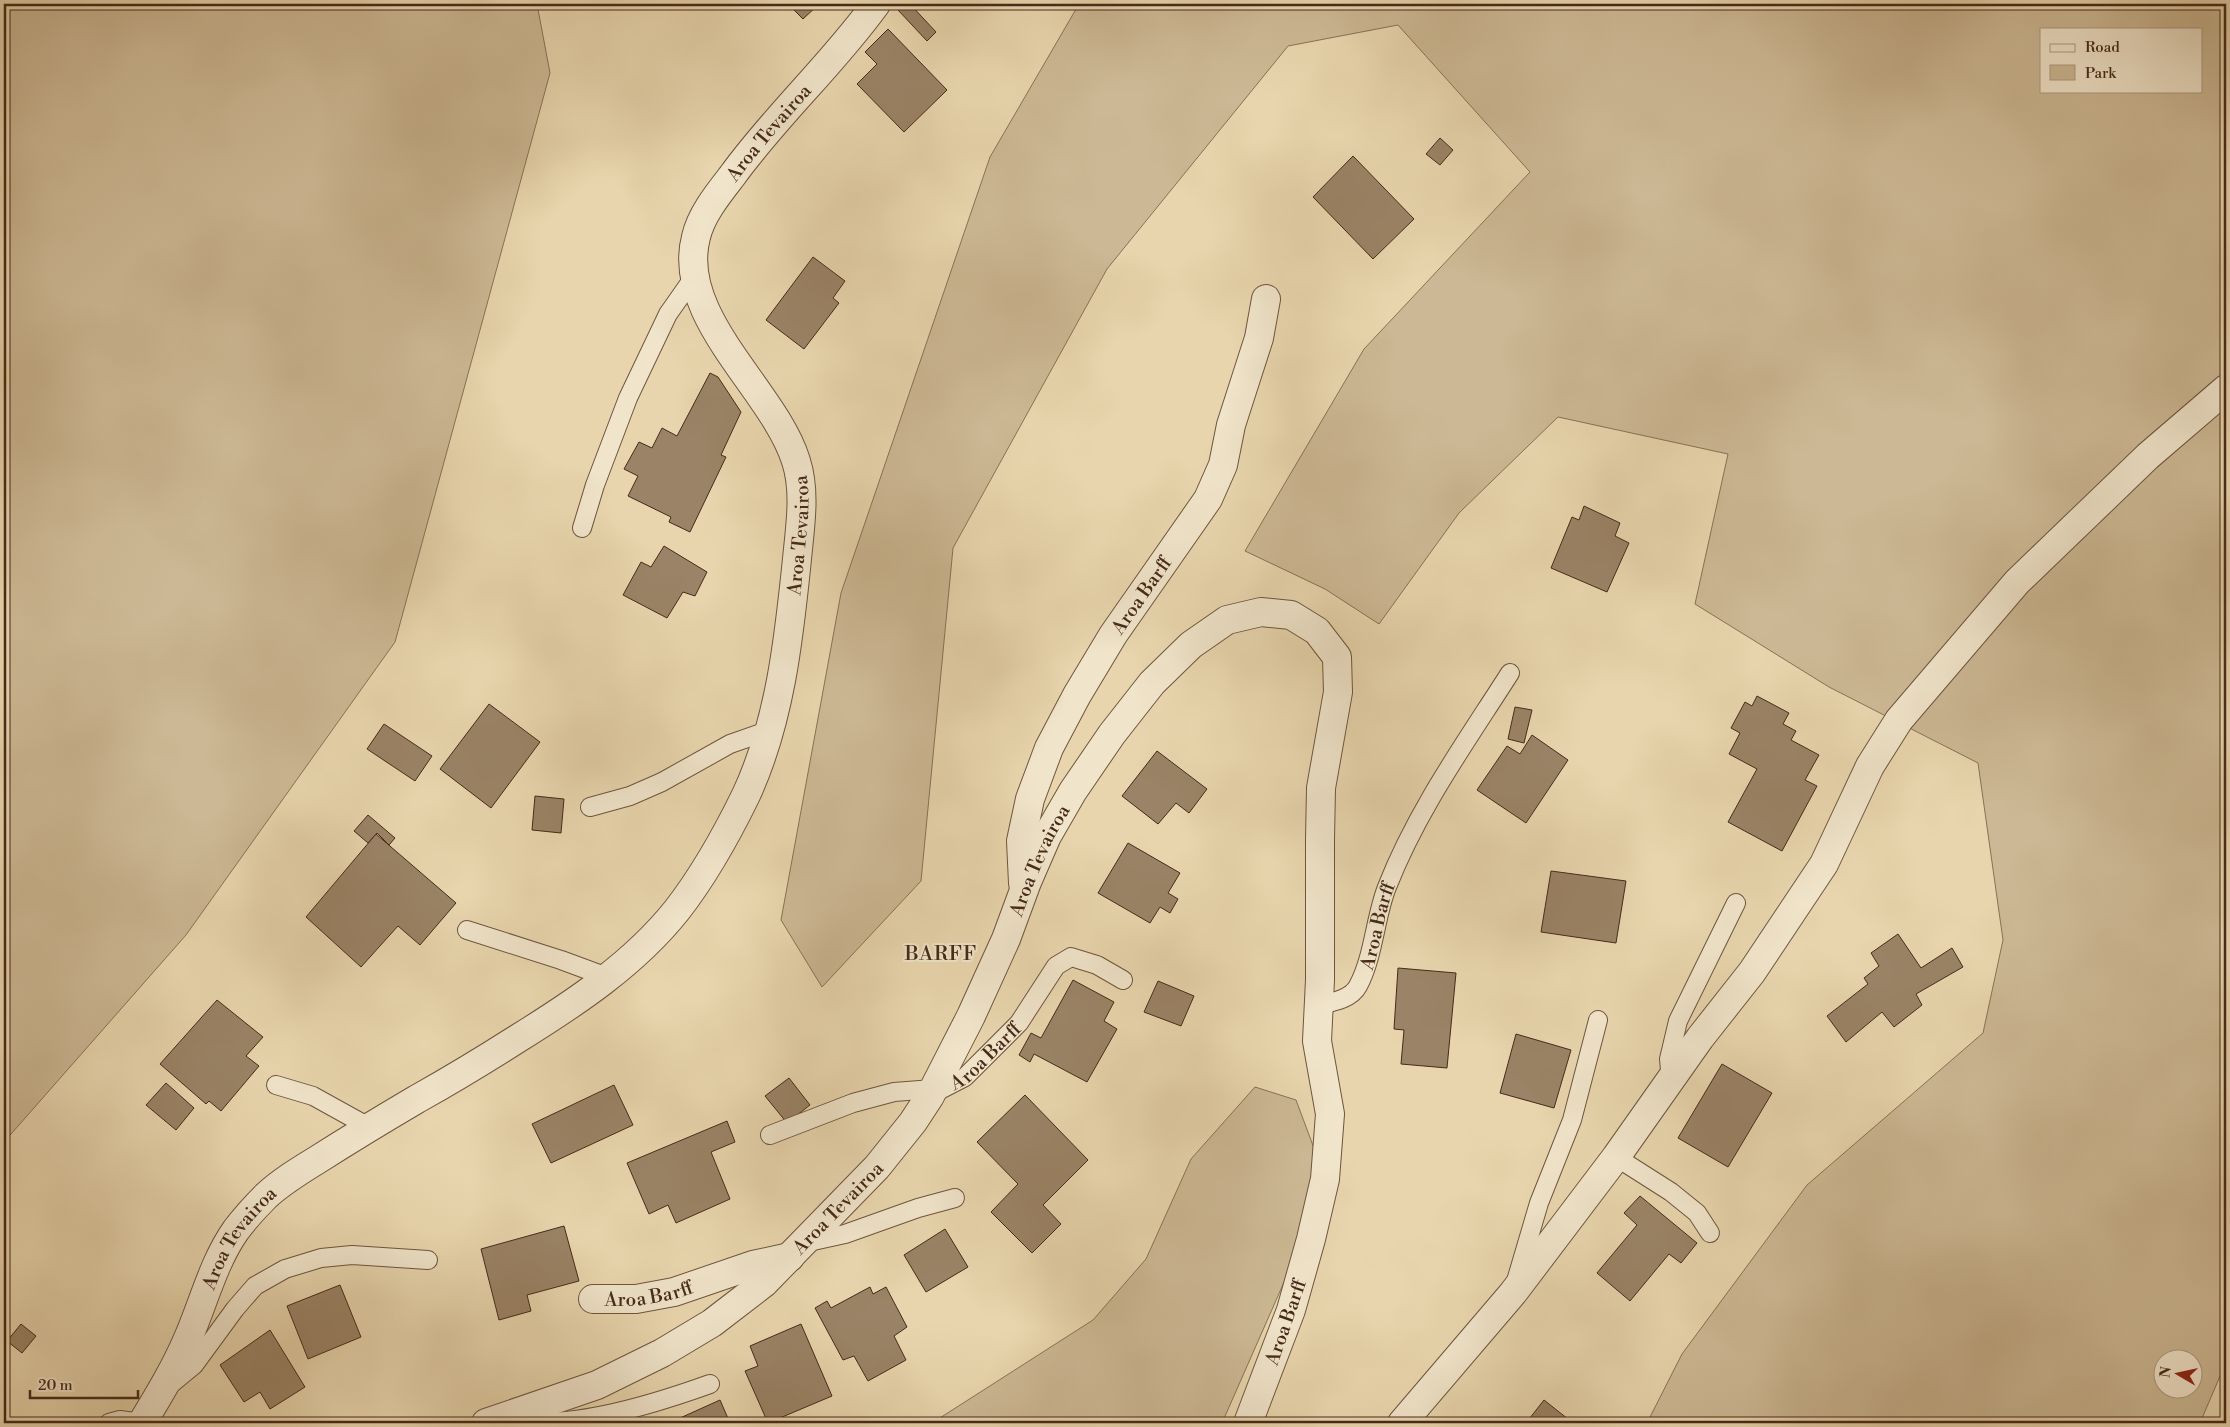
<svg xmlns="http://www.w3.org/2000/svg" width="2230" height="1427" font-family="'Libre Bodoni',serif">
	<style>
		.green { fill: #ccb894; stroke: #897156; fill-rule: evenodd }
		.building { fill: #9a8366; stroke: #462a19 }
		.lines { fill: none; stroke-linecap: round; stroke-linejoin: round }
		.service-casing { stroke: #6e553e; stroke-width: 20 }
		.minor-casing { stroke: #6e553e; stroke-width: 30 }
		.service { stroke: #f0e4ca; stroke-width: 18 }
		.minor { stroke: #f0e4ca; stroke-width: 28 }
		.labels { text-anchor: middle; stroke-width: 4; stroke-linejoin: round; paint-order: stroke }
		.street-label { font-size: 19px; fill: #462a19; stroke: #f0e4ca }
		.neighbourhood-label { font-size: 20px; letter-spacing: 1px; fill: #462a19; stroke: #f0e4ca }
	</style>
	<rect width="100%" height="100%" fill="#e8d5ad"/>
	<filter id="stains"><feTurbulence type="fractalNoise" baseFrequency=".004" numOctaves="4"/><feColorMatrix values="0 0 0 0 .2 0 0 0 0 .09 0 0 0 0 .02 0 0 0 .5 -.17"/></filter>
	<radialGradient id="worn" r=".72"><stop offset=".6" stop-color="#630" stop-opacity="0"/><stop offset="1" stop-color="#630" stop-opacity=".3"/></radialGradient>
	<g class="green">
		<path d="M 4,4 L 537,4 L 550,73 L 395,642 L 186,935 L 4,1142 Z"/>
		<path d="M 1079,4 L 2226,4 L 2226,1362 L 2200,1423 L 1647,1423 L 1682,1354 L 1807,1185 L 1983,1033 L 2003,940 L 1978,763 L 1829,687 L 1695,604 L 1728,454 L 1558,417 L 1459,513 L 1379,624 L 1325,589 L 1245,551 L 1364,349 L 1530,172 L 1398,25 L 1288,46 L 1107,269 L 953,548 L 921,881 L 822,987 L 781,920 L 841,593 L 990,157 ZM 2041,29 L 2201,29 L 2201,91 L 2041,91 ZM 2162,1360 L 2192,1360 L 2192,1390 L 2162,1390 Z"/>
		<path d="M 1255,1087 L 1296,1100 L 1318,1159 L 1292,1264 L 1222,1423 L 932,1423 L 1093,1320 L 1146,1259 L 1191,1159 Z"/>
	</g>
	<g class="building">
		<path d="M 788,4 L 819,4 L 803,19 Z"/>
		<path d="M 905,4 L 910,4 L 936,32 L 927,41 L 898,10 Z"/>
		<path d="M 888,29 L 947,90 L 904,132 L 857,84 L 877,64 L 865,52 Z"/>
		<path d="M 1440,138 L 1453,150 L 1440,165 L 1426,154 Z"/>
		<path d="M 1353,156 L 1414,219 L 1373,259 L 1313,197 Z"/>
		<path d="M 813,257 L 845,281 L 833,298 L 839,303 L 804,349 L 766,320 Z"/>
		<path d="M 710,373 L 718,377 L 741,412 L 721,455 L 726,457 L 690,532 L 669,522 L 671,517 L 628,496 L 638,476 L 624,469 L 639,442 L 652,448 L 662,428 L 677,436 Z"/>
		<path d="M 1584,506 L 1620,523 L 1615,536 L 1629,543 L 1607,592 L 1551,568 L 1572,517 L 1579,520 Z"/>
		<path d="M 664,546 L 707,572 L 695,596 L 683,592 L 667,618 L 623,595 L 641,562 L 651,567 Z"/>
		<path d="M 1757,696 L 1789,713 L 1783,724 L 1796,731 L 1791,740 L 1819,755 L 1805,780 L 1817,786 L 1782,851 L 1728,822 L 1757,769 L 1729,754 L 1740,733 L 1731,728 L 1745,702 L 1752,706 Z"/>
		<path d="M 489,704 L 540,742 L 491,808 L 440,769 Z"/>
		<path d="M 1515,707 L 1532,710 L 1524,743 L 1508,739 Z"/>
		<path d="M 384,724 L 432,756 L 415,781 L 367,749 Z"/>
		<path d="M 1532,735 L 1568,760 L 1526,823 L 1477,790 L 1507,746 L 1520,754 Z"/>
		<path d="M 1157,751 L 1207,789 L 1189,813 L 1176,803 L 1158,824 L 1122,796 Z"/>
		<path d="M 535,796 L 564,799 L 561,833 L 532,830 Z"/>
		<path d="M 368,815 L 395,838 L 389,845 L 377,833 L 368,843 L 354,831 Z"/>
		<path d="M 376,834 L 456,903 L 420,945 L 398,926 L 361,967 L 306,917 Z"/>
		<path d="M 1128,843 L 1180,873 L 1168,893 L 1178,899 L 1170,913 L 1160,907 L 1150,923 L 1098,893 Z"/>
		<path d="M 1551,871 L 1626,881 L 1616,943 L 1541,932 Z"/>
		<path d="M 1898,934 L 1921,968 L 1952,948 L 1963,967 L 1916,994 L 1922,1005 L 1894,1027 L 1882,1012 L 1846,1042 L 1827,1016 L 1868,984 L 1864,978 L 1879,966 L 1871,953 Z"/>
		<path d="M 1398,968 L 1456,973 L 1447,1068 L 1401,1064 L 1404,1030 L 1394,1029 Z"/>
		<path d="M 1073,980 L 1114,1002 L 1104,1021 L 1117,1029 L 1087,1082 L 1034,1054 L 1030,1062 L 1019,1055 L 1031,1033 L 1041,1038 Z"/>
		<path d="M 1158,981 L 1194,996 L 1181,1026 L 1144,1012 Z"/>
		<path d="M 217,1000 L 263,1037 L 246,1056 L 259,1066 L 221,1111 L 209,1101 L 206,1104 L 160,1064 Z"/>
		<path d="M 1516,1034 L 1571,1050 L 1554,1108 L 1500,1093 Z"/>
		<path d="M 1722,1064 L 1772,1093 L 1728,1167 L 1678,1138 Z"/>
		<path d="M 789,1078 L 810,1105 L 787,1123 L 765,1096 Z"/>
		<path d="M 166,1083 L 194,1108 L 176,1130 L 146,1105 Z"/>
		<path d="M 614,1085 L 633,1125 L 551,1163 L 532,1124 Z"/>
		<path d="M 1025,1095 L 1088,1160 L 1043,1205 L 1061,1224 L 1032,1253 L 991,1212 L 1018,1184 L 977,1142 Z"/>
		<path d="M 727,1121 L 735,1142 L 711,1152 L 730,1199 L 676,1223 L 668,1205 L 649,1214 L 627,1163 Z"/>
		<path d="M 1640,1196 L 1697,1243 L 1681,1263 L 1669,1254 L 1630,1301 L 1597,1273 L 1637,1225 L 1624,1213 Z"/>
		<path d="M 564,1226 L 579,1281 L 527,1295 L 531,1311 L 499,1320 L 481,1249 Z"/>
		<path d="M 945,1229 L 968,1267 L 926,1292 L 904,1255 Z"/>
		<path d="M 340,1285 L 361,1337 L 308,1359 L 287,1306 Z"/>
		<path d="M 870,1287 L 873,1294 L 886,1287 L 907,1327 L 894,1336 L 906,1360 L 868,1381 L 854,1356 L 843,1360 L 815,1308 L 827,1301 L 831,1308 Z"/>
		<path d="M 21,1324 L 36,1336 L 22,1353 L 7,1341 Z"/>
		<path d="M 801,1324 L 832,1396 L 768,1423 L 745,1371 L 758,1366 L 750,1346 Z"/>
		<path d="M 270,1330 L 305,1387 L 270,1409 L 260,1392 L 244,1402 L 220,1365 Z"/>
		<path d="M 720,1400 L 730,1423 L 669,1423 Z"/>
		<path d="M 1544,1400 L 1573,1423 L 1526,1423 Z"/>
	</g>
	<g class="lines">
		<defs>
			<g id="service">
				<path d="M 582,528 L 595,485 L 628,398 L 668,314 L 694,277"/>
				<path d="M 590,807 L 630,796 L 662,782 L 730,744 L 770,730"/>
				<path d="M 467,930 L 561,960 L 607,977"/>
				<path id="s1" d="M 1319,1005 C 1333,1002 1351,999 1358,986 C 1374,956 1375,917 1387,887 C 1417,810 1466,742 1510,673"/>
				<path d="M 1671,1080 L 1669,1059 L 1678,1021 L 1736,903"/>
				<path d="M 276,1085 L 313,1096 L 369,1127"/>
				<path id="s2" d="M 932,1094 L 965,1077 L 1019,1023 L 1056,966 L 1071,957 L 1097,965 L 1123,980"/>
				<path d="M 770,1135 L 853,1103 L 894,1092 L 933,1089"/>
				<path d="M 1616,1157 L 1671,1192 L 1697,1213 L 1710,1233"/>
				<path d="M 804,1243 L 845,1234 L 918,1208 L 955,1198"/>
				<path d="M 1516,1281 L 1539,1203 L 1572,1120 L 1598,1020"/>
				<path d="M 171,1384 L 194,1365 L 235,1309 L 255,1286 L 285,1269 L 321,1258 L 352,1255 L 428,1260"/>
				<path d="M 510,1417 C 519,1419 528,1422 537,1422 C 590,1424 660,1402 710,1384"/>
				<path d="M 109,1423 L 120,1420 L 142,1423"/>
			</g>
			<g id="minor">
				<path id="s3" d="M 1023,883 L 1021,841 L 1030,799 L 1049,748 L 1077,695 L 1113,635 L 1208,499 L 1223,465 L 1231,425 L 1259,338 L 1266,299"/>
				<path id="s4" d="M 593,1299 L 636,1299 L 674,1292 L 753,1265 L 790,1257"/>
				<path id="s5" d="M 142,1423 C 159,1395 176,1367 189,1336 C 204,1301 214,1261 236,1230 C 245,1218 256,1206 266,1196 C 281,1182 299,1171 317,1160 C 350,1139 383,1119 417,1099 C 451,1080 484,1060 517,1039 C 575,1003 634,964 677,910 C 705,874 726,836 746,795 C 780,722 789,638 797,559 C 800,527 806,492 796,461 C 774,390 675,317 696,237 C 701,215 718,194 732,176 C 776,115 832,65 876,4"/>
				<path id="s6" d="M 486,1423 L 597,1385 L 662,1353 L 712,1323 L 764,1283 L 877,1167 L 913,1122 L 930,1096 L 971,1016 L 1006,939 L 1027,882 L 1047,836 L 1073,791 L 1112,734 L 1152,683 L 1191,645 L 1227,620 L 1261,612 L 1291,615 L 1317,631 L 1337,657 L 1338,692 L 1321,788 L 1320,839 L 1320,980 L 1317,1041 L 1330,1114 L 1325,1179 L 1311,1239 L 1291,1310 L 1248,1423"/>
				<path d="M 1402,1423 L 1513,1293 L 1616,1157 L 1700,1038 L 1752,972 L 1824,864 L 1870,766 L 1899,720 L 2017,582 L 2148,456 L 2226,389"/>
			</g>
		</defs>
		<use href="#service" class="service-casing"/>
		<use href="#minor" class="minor-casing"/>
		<use href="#service" class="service"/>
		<use href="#minor" class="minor"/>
	</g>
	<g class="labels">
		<g class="street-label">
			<text dy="7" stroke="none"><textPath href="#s5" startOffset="1619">Aroa Tevairoa</textPath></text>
			<text dy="7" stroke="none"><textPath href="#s5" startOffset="1164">Aroa Tevairoa</textPath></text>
			<text dy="7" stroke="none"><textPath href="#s3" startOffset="318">Aroa Barff</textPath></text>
			<text dy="7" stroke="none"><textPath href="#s6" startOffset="824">Aroa Tevairoa</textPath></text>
			<text dy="7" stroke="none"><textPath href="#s1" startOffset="108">Aroa Barff</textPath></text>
			<text dy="7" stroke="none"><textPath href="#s2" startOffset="66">Aroa Barff</textPath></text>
			<text dy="7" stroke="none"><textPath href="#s6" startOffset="419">Aroa Tevairoa</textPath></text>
			<text dy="7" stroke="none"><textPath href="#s5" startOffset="210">Aroa Tevairoa</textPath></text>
			<text dy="7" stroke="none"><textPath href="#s4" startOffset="56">Aroa Barff</textPath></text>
			<text transform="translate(1285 1322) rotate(-71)" y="7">Aroa Barff</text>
		</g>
		<g class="neighbourhood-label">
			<text x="941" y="960">BARFF</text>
		</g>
	</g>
	<rect width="2230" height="1427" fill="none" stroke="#e8d5ad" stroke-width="20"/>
	<rect x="5" y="5" width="2220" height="1417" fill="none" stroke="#462a19" stroke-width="2.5"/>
	<rect x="10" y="10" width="2210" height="1407" fill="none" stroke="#462a19"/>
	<rect x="2040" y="28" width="162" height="65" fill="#f0e4ca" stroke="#ac9a83"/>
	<rect x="2050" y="44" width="25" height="8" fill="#f0e4ca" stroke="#ac9a83"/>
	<text x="2085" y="52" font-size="15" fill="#462a19">Road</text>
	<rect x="2050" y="65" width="25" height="15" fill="#ccb894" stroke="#ac9a83"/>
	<text x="2085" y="78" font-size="15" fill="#462a19">Park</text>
	<g transform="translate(2178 1374) rotate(279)"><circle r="24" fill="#f0e4ca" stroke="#ac9a83"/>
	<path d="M0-4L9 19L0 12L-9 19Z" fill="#8f2418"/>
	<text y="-8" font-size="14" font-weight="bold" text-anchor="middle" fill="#462a19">N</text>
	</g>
	<path d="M30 1390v8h108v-8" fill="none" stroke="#462a19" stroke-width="2.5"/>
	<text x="38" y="1390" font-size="15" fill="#462a19" stroke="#f0e4ca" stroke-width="4" paint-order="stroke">20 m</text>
	<rect width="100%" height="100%" filter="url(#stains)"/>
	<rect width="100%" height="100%" fill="url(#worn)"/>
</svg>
